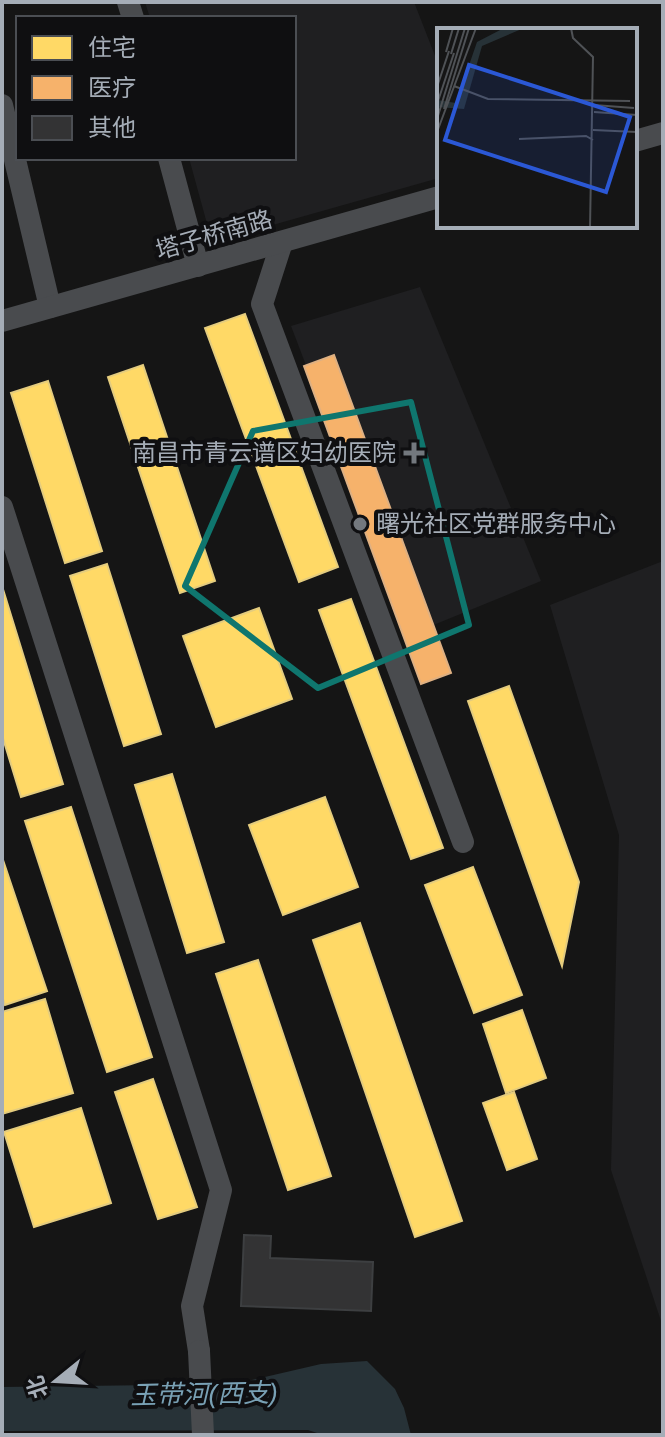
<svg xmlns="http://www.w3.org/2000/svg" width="665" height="1437" font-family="Helvetica,'Noto Sans SC',sans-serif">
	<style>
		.built { fill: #1f1f21 }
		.water { fill: #273237 }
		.homes { fill: #ffd966; stroke: #e4cc7e; stroke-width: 2 }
		.health { fill: #f6b26b; stroke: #deb082; stroke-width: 2 }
		.building { fill: #333334; stroke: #3d3f41; stroke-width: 2 }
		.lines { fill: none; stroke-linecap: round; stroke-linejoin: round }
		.path { stroke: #4b4c50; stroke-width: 4; stroke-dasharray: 4 6; stroke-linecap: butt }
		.minor { stroke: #494b4e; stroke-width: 22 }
		.minor-bridge { stroke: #494b4e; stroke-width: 22 }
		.marked { fill: none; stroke: #0f766e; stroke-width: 6; stroke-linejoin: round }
		.poi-dot { fill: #73787e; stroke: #0f0f11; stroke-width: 3 }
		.labels { text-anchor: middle; stroke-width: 8; stroke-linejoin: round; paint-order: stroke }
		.street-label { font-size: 24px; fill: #a5adb7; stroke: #0f0f11 }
		.poi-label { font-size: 24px; fill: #a5adb7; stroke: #0f0f11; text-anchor: end }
		.water-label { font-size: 26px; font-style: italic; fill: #79a1b5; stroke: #0f0f11 }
		.inset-road { fill: none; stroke: #4f5256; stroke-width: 2 }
		.view { fill: #2b58d5; fill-opacity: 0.15; stroke: #2b58d5; stroke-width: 4 }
		.inset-edge { fill: none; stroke: #a5adb7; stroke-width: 4 }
	</style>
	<rect width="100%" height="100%" fill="#151515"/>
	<g class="built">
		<path d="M 145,2 L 414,2 L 439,66 L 439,178 L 212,242 L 189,158 L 294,158 L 294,18 L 150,18 Z"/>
		<path d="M 420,287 L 541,581 L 409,635 L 291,326 Z"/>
		<path d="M 663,561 L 663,1327 L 611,1170 L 619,835 L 550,605 Z"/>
	</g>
	<path class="water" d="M 367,1361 L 395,1389 L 404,1408 L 411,1435 L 323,1435 L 308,1430 L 2,1431 L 2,1387 L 235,1384 L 321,1364 Z"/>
	<g class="homes">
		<path d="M 245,314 L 338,567 L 299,582 L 205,328 Z"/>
		<path d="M 143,365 L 215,581 L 180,593 L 108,377 Z"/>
		<path d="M 48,381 L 102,551 L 65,563 L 11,393 Z"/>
		<path d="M 107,564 L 161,734 L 124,746 L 70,576 Z"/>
		<path d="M 2,586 L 63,784 L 21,797 L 2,735 Z"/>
		<path d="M 351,599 L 443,848 L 411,859 L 319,610 Z"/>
		<path d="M 259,608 L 292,699 L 216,727 L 183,636 Z"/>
		<path d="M 509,686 L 579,882 L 562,966 L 468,701 Z"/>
		<path d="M 172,774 L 224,942 L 187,953 L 135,785 Z"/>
		<path d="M 325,797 L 358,887 L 283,915 L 249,825 Z"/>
		<path d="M 71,807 L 152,1057 L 107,1072 L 25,821 Z"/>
		<path d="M 2,857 L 47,991 L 5,1005 L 2,996 Z"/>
		<path d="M 473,867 L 522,995 L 474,1013 L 425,885 Z"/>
		<path d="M 360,923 L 462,1221 L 415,1237 L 313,940 Z"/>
		<path d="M 258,960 L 331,1176 L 288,1190 L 216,974 Z"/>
		<path d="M 45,999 L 73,1093 L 2,1114 L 2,1012 Z"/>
		<path d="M 522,1010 L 546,1078 L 506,1093 L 483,1024 Z"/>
		<path d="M 153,1079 L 197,1207 L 158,1219 L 115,1092 Z"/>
		<path d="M 514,1092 L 537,1159 L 507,1170 L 483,1103 Z"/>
		<path d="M 81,1108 L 111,1203 L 34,1227 L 4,1132 Z"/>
	</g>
	<path class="health" d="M 334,355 L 451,673 L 421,684 L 304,366 Z"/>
	<path class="building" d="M 244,1235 L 271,1236 L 270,1258 L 373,1262 L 371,1311 L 241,1306 Z"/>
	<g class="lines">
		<path class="path" d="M 165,1435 L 181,1435"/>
		<g class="minor">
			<path d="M 128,2 L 133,18"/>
			<path d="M 2,105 L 50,307"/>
			<path d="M 635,141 L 663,133"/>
			<path d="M 169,158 L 198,266"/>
			<path d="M 282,242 L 262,304 L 463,842"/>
			<path d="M 2,321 L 439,197"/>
			<path d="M 2,507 L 221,1190 L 192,1306 L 199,1351"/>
		</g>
		<path class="minor-bridge" d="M 199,1351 L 203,1435"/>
	</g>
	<path class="marked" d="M 411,402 L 469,625 L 318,688 L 185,586 L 253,431 Z"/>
	<g class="poi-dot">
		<path d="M410 441h8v8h8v8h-8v8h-8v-8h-8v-8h8z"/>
		<circle cx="360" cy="524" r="8"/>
	</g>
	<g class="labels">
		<g class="street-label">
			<text transform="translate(214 235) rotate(-16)" y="8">塔子桥南路</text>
		</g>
		<g class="poi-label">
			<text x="396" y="461">南昌市青云谱区妇幼医院</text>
			<text x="376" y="532" text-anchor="start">曙光社区党群服务中心</text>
		</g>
		<g class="water-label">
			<text transform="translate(204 1394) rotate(-1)" y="9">玉带河(西支)</text>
		</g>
	</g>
	<g transform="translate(437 28)">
		<rect width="200" height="200" fill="#151515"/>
		<path d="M 67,0 L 87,0 L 45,18 L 27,81 L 0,79 L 0,72 L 19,75 L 40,14 Z" fill="#273237"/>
		<path class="inset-road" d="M 134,0 L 136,10 L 156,29 L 153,200M 9,24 L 16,0M 14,26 L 22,0M 17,58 L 51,71 L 193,73M 0,59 L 12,23M 0,76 L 17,25M 157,77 L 197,80M 7,81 L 32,0M 157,84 L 200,87M 0,91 L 28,0M 156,102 L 200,104M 0,104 L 39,0M 82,111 L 149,108 L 156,112"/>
		<path class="view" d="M 32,37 L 193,89 L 169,164 L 8,112 Z"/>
		<rect width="200" height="200" class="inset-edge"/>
	</g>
	<rect width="665" height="1437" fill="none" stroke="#a5adb7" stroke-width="8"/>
	<rect x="16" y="16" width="280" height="144" fill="#0f0f11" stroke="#4b4e53" stroke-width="2"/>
	<rect x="32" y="36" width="40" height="24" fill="#ffd966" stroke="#4b4e53" stroke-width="2"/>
	<text x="88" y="56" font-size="24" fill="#a5adb7">住宅</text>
	<rect x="32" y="76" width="40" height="24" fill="#f6b26b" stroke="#4b4e53" stroke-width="2"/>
	<text x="88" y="96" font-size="24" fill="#a5adb7">医疗</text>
	<rect x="32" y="116" width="40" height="24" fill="#333334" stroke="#4b4e53" stroke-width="2"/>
	<text x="88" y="136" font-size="24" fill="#a5adb7">其他</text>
	<g transform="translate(56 1381) rotate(252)" stroke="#0f0f11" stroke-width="6" paint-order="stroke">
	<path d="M0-6L14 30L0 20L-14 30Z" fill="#a5adb7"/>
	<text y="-12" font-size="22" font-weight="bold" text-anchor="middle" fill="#a5adb7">北</text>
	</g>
</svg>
